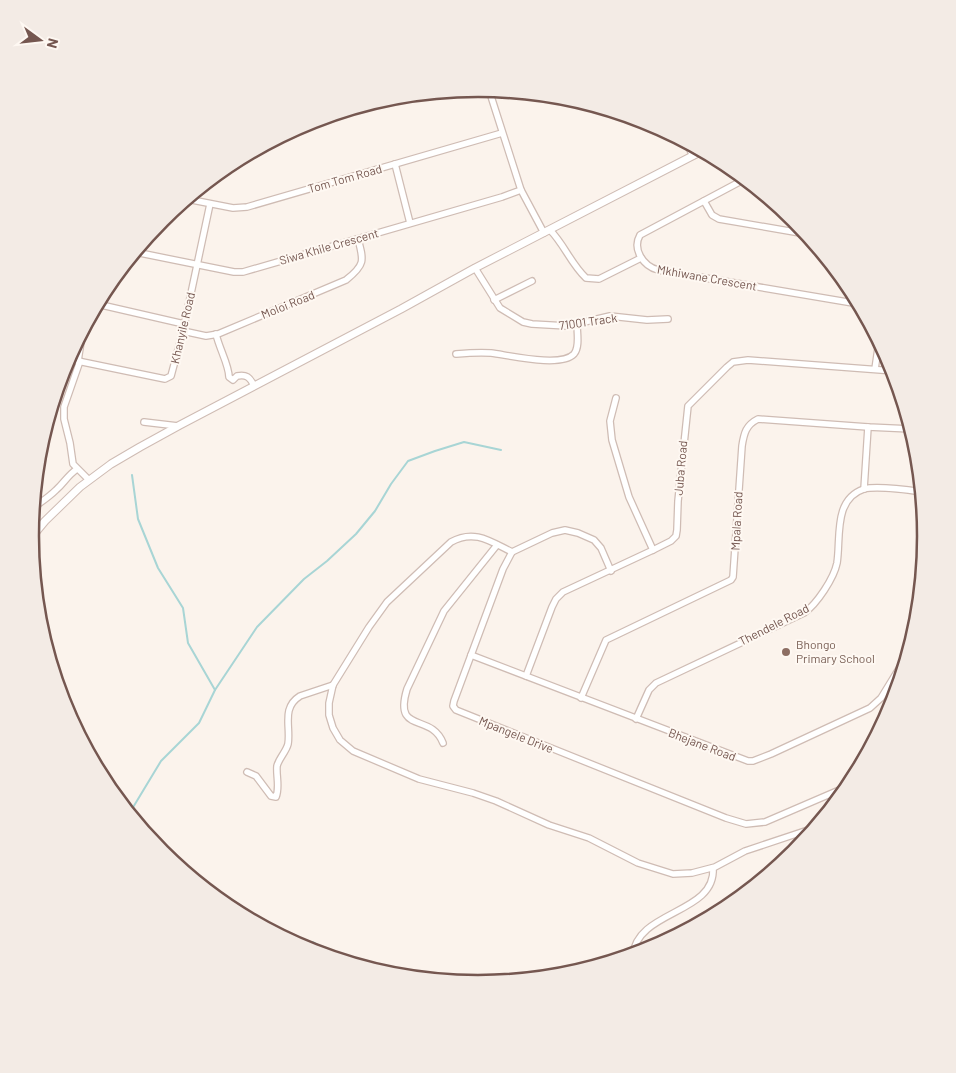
<svg xmlns="http://www.w3.org/2000/svg" width="956" height="1073" font-family="Barlow,sans-serif">
	<style>
		.lines { fill: none; stroke-linecap: round; stroke-linejoin: round }
		.stream { stroke: #a8d5d5; stroke-width: 2 }
		.minor-casing { stroke: #cfbcb4; stroke-width: 8 }
		.tertiary-casing { stroke: #cfbcb4; stroke-width: 9 }
		.minor { stroke: #fff; stroke-width: 5.5 }
		.tertiary { stroke: #fff; stroke-width: 7 }
		.education-dot { fill: #8d6e63; stroke: #fef8f2; stroke-width: 2 }
		.labels { text-anchor: middle; stroke-width: 4; stroke-linejoin: round; paint-order: stroke }
		.street-label { font-size: 12px; fill: #755750; stroke: #fef8f2 }
		.education-label { font-size: 12px; fill: #785e54; stroke: #fef8f2; text-anchor: start }
		.rim { fill: none; stroke: #755750; stroke-width: 2.5 }
	</style>
	<rect width="100%" height="100%" fill="#fbf3ec"/>
	<g class="lines">
		<g class="stream">
			<path d="M 132,475 L 138,519 L 158,568 L 183,608 L 188,643 L 215,690"/>
			<path d="M 129,814 L 161,761 L 199,723 L 215,690 L 257,627 L 304,579 L 327,561 L 356,534 L 375,511 L 391,484 L 408,461 L 435,451 L 464,442 L 501,450"/>
			<path d="M 294,944 L 313,942 L 329,951 L 347,956 L 359,962 L 370,970"/>
		</g>
		<defs>
			<g id="minor">
				<path d="M 489,90 L 521,190 L 544,233"/>
				<path d="M 296,128 L 405,96"/>
				<path d="M 686,142 L 693,156"/>
				<path d="M 395,164 L 410,223"/>
				<path d="M 745,179 L 640,235 C 632,249 643,266 658,270 L 859,304"/>
				<path d="M 187,199 L 233,208 L 247,207 L 502,133"/>
				<path d="M 704,201 L 712,215 L 719,219 L 806,234"/>
				<path d="M 550,230 C 564,244 571,264 586,278 L 599,279 L 641,258"/>
				<path d="M 135,252 L 234,272 L 243,272 L 502,197 L 521,190"/>
				<path d="M 475,268 L 500,308 L 523,322 L 532,324 L 567,326 L 610,316 L 647,320 L 668,319"/>
				<path d="M 494,300 L 532,281"/>
				<path d="M 97,304 L 184,324"/>
				<path d="M 183,331 L 206,336 L 218,334 L 346,280 C 365,265 364,261 358,239"/>
				<path d="M 216,334 C 219,348 229,365 229,377 L 233,380 L 237,376 C 246,374 250,377 254,386"/>
				<path d="M 456,354 C 467,353 479,352 491,353 C 508,355 561,368 574,354 C 580,347 577,333 577,324"/>
				<path d="M 68,359 L 165,379 L 171,376 L 183,331 L 210,204"/>
				<path d="M 78,361 L 83,329"/>
				<path d="M 80,361 L 64,407 L 64,419 L 70,443 L 73,464 L 89,480"/>
				<path d="M 875,369 L 879,341"/>
				<path d="M 616,398 L 610,421 L 612,440 L 629,497 L 653,550"/>
				<path d="M 144,422 L 178,426"/>
				<path d="M 864,489 L 868,427"/>
				<path d="M 33,508 C 41,502 49,497 56,490 C 65,482 67,476 77,469"/>
				<path d="M 512,552 C 490,541 474,529 451,542 L 387,602 L 369,627 L 333,685 L 329,703 L 329,715 L 333,728 L 340,740 L 353,751 L 419,779 L 473,793 L 496,801 L 549,825 L 589,838 L 638,863 L 673,874 L 692,873 L 715,867 L 745,851 L 817,827"/>
				<path d="M 611,571 L 601,548 L 594,540 L 578,533 L 565,530 L 552,533 L 512,552 L 503,569 L 454,701 L 453,706 L 456,710 L 726,818 L 746,824 L 765,822 L 851,785"/>
				<path d="M 40,627 L 40,625"/>
				<path d="M 471,655 L 748,761 L 753,761 L 771,754 L 870,708 L 881,698 L 908,654"/>
				<path d="M 526,676 L 552,607 L 556,599 L 563,592 L 653,550 L 671,541 L 676,536 L 677,530 L 678,501 L 688,406 L 727,367 L 733,362 L 748,360 L 894,371"/>
				<path d="M 581,698 L 606,640 L 731,580 L 733,577 L 742,446 C 744,433 746,425 758,419 L 868,427 L 911,429"/>
				<path d="M 636,719 L 649,690 L 656,683 L 804,613 C 817,604 834,578 837,563 C 841,538 833,499 864,489 C 876,486 908,490 922,492"/>
				<path d="M 443,743 C 431,712 393,735 407,689 L 444,611 L 497,545"/>
				<path d="M 247,772 L 256,776 L 271,796 L 276,797 C 280,787 276,776 277,766 C 279,758 286,752 288,744 C 291,727 281,708 300,696 L 333,685"/>
				<path d="M 633,955 C 637,910 716,914 713,868"/>
			</g>
			<path id="tertiary" d="M 30,539 L 45,521 L 80,487 L 111,464 L 140,447 L 180,425 L 401,309 L 475,268 L 702,151"/>
		</defs>
		<use href="#minor" class="minor-casing"/>
		<use href="#tertiary" class="tertiary-casing"/>
		<use href="#minor" class="minor"/>
		<use href="#tertiary" class="tertiary"/>
	</g>
	<circle class="education-dot" cx="786" cy="652" r="5"/>
	<g class="labels">
		<g class="street-label">
			<text transform="translate(345 179) rotate(-16)" y="4">Tom Tom Road</text>
			<text transform="translate(329 247) rotate(-16)" y="4">Siwa Khile Crescent</text>
			<text transform="translate(707 278) rotate(10)" y="4">Mkhiwane Crescent</text>
			<text transform="translate(288 305) rotate(-22)" y="4">Moloi Road</text>
			<text transform="translate(588 322) rotate(-8)" y="4">71001 Track</text>
			<text transform="translate(183 328) rotate(-77)" y="4">Khanyile Road</text>
			<text transform="translate(681 468) rotate(-85)" y="4">Juba Road</text>
			<text transform="translate(737 521) rotate(-87)" y="4">Mpala Road</text>
			<text transform="translate(774 625) rotate(-27)" y="4">Thendele Road</text>
			<text transform="translate(516 735) rotate(22)" y="4">Mpangele Drive</text>
			<text transform="translate(702 745) rotate(21)" y="4">Bhejane Road</text>
		</g>
		<g class="education-label">
			<text x="796" y="649">Bhongo<tspan x="796" dy="14">Primary School</tspan></text>
		</g>
	</g>
	<path d="M0 0H956V1073H0ZM39 536a439 439 0 1 1 878 0a439 439 0 1 1-878 0Z" fill="#f3ebe5" fill-rule="evenodd"/>
	<path class="rim" d="M39 536a439 439 0 1 1 878 0a439 439 0 1 1-878 0Z"/>
	<g transform="translate(40 40) rotate(105)" stroke="#fef8f2" stroke-width="4" paint-order="stroke">
	<path d="M0-4L9 19L0 12L-9 19Z" fill="#755750"/>
	<text y="-8" font-size="14" font-weight="bold" text-anchor="middle" fill="#755750">N</text>
	</g>
</svg>
